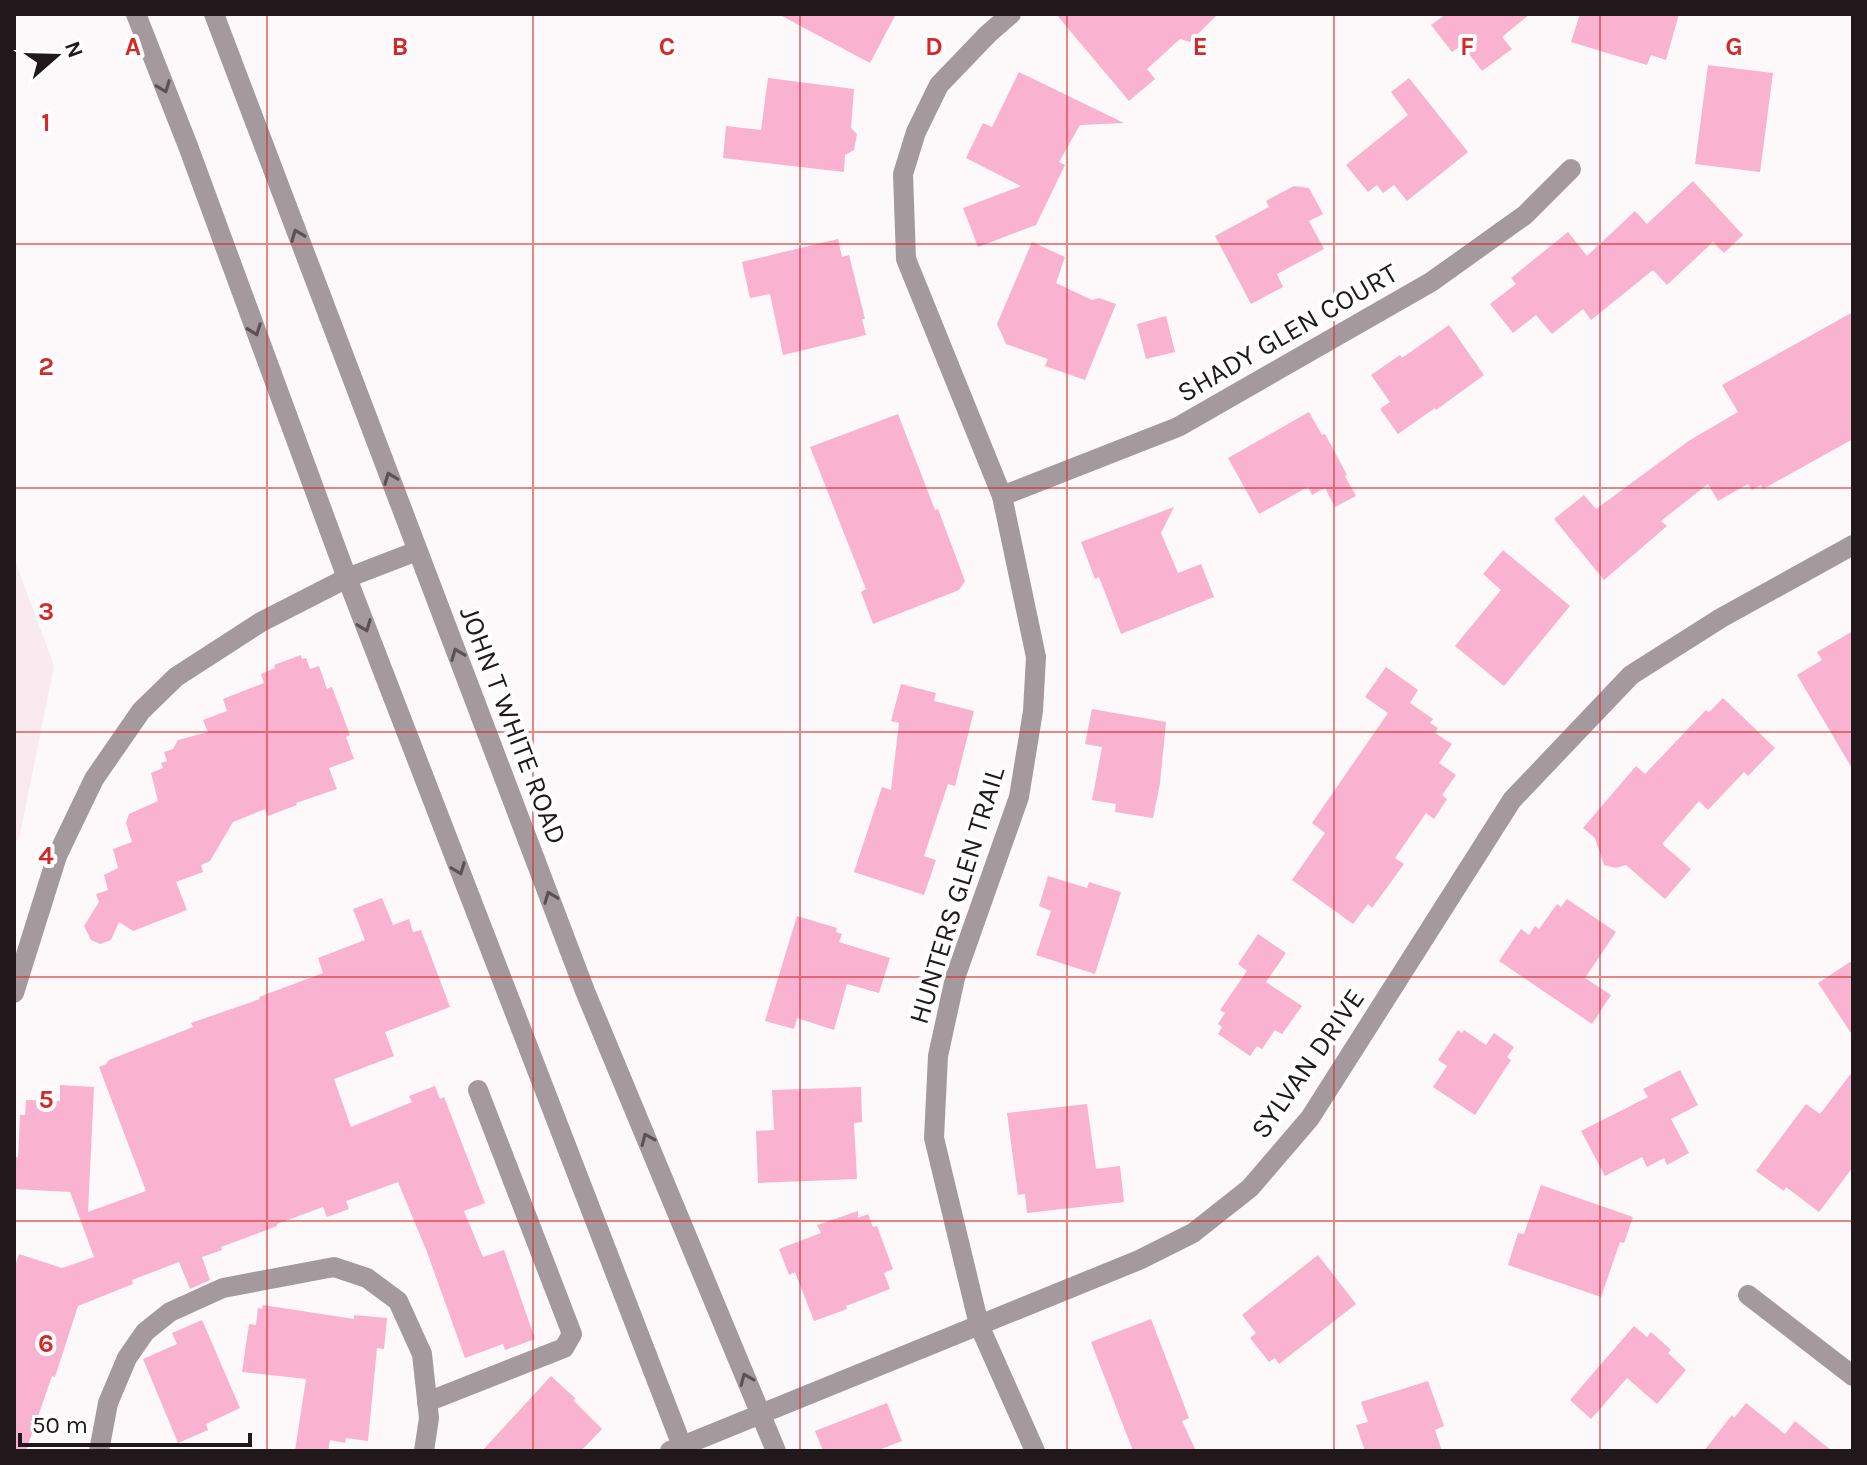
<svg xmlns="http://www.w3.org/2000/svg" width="1867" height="1465" font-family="Karla,sans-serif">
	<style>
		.built { fill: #f8eaef }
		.building { fill: #f9b2cf }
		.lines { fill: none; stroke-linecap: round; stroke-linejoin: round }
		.minor { stroke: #a4999d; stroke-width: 20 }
		.oneway { stroke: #5c5256 }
		.grid { fill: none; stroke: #d62828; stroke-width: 2; stroke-opacity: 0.55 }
		.labels { text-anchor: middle; stroke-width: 8; stroke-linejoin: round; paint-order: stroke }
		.street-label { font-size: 28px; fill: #21181b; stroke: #fff }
		.grid-label { font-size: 26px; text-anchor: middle; font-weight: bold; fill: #d62828; stroke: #fff; stroke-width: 8; stroke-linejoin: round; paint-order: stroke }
	</style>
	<rect width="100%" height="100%" fill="#fdf8f9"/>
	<path class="built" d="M 14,558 L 54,666 L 19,839 L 14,841 Z"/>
	<g class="building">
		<path d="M 778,14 L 896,14 L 870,63 Z"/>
		<path d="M 1056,14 L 1218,14 L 1190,42 L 1180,39 L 1147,69 L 1155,79 L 1129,101 Z"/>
		<path d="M 1446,14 L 1530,14 L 1502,37 L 1512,49 L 1482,71 L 1462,45 L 1452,52 L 1431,25 Z"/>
		<path d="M 1580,14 L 1679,14 L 1666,60 L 1651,55 L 1647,65 L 1571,42 Z"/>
		<path d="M 1708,65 L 1773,73 L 1760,172 L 1695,164 Z"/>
		<path d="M 1019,72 L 1124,123 L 1080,125 L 1059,162 L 1065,165 L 1036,225 L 978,247 L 963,208 L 1021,186 L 966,158 L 983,123 L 992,127 Z"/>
		<path d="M 768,78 L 854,89 L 851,128 L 857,134 L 854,150 L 845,155 L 844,172 L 723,158 L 726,126 L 761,130 Z"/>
		<path d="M 1409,78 L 1468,152 L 1407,201 L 1394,185 L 1383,193 L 1377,185 L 1368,192 L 1346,165 L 1408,115 L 1391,92 Z"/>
		<path d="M 1693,181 L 1743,235 L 1724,253 L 1713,242 L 1667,285 L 1653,270 L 1591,320 L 1583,309 L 1552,334 L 1536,315 L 1513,333 L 1490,304 L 1516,284 L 1511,278 L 1568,232 L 1587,256 L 1635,211 L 1647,224 Z"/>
		<path d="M 1294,186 L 1309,188 L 1323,214 L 1309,221 L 1324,249 L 1277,274 L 1283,287 L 1251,304 L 1215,236 L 1269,207 L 1266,201 Z"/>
		<path d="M 838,239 L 842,257 L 849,255 L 865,319 L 862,319 L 866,335 L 783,355 L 770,294 L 750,298 L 742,262 Z"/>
		<path d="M 1032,242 L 1065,257 L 1056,283 L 1092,300 L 1099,298 L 1116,304 L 1085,380 L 1045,366 L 1048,359 L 1006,344 L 997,324 Z"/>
		<path d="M 1853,312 L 1853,439 L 1763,489 L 1761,485 L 1752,490 L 1748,484 L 1718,501 L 1708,484 L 1661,521 L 1667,526 L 1604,580 L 1554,519 L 1584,495 L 1596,509 L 1690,440 L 1738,412 L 1722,385 Z"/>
		<path d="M 1166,316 L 1175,352 L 1146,359 L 1137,324 Z"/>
		<path d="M 1449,325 L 1484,375 L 1436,410 L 1435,408 L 1398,434 L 1380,409 L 1390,402 L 1371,375 L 1400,355 L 1402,358 Z"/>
		<path d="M 1309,412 L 1322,435 L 1325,434 L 1347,475 L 1345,476 L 1356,496 L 1335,507 L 1325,488 L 1312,495 L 1308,487 L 1259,514 L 1228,458 Z"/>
		<path d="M 898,414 L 935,510 L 938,509 L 965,581 L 959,590 L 873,624 L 861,592 L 866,589 L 810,447 Z"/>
		<path d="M 1174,507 L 1161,533 L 1178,573 L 1201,564 L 1214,597 L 1121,634 L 1099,577 L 1095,579 L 1081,542 Z"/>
		<path d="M 1503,550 L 1570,606 L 1504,686 L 1455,646 L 1501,590 L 1483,574 Z"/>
		<path d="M 1853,631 L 1853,770 L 1797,675 L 1822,660 L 1817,652 Z"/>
		<path d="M 301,655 L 302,659 L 306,658 L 310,669 L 319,666 L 327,689 L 332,687 L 350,735 L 346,737 L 354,759 L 329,768 L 337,789 L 296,803 L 297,805 L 268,816 L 265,809 L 233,822 L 210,861 L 201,865 L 203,872 L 176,882 L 187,910 L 133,931 L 119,922 L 111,940 L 100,944 L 91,940 L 84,926 L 99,902 L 96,894 L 108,890 L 104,875 L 118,868 L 113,849 L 132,842 L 126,823 L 129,814 L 158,801 L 151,773 L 163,768 L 161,763 L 167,761 L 164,752 L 173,749 L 178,740 L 208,732 L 203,720 L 227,711 L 223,699 L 264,683 L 261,674 L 275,668 L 274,665 Z"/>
		<path d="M 1386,667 L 1418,690 L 1410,703 L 1433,719 L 1430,723 L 1438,728 L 1435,733 L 1452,744 L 1439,763 L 1456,775 L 1442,795 L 1447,799 L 1434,819 L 1426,813 L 1395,858 L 1404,864 L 1372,908 L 1368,904 L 1353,924 L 1292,880 L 1325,833 L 1312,823 L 1388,713 L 1365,697 Z"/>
		<path d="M 901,684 L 936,693 L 934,701 L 974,711 L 955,786 L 948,784 L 924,856 L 936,860 L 924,895 L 854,872 L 882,787 L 891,790 L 899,723 L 891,721 Z"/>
		<path d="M 1723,698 L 1775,748 L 1748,776 L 1744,772 L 1708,810 L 1699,801 L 1662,844 L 1691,869 L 1665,899 L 1626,865 L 1616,868 L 1604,865 L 1595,838 L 1583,828 L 1636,766 L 1645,774 L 1706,710 L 1709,712 Z"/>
		<path d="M 1092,709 L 1166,722 L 1160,783 L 1153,818 L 1115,812 L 1116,804 L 1092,800 L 1102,747 L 1085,744 Z"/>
		<path d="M 1048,876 L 1087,888 L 1089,882 L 1121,892 L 1095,974 L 1036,955 L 1051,911 L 1039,906 Z"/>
		<path d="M 382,898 L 393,925 L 409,919 L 413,932 L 421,930 L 450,1007 L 385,1032 L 394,1056 L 334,1079 L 351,1127 L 412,1102 L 409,1096 L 435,1086 L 440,1099 L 444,1097 L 485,1203 L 464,1211 L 483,1257 L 504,1250 L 535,1339 L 505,1350 L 503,1344 L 465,1358 L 427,1252 L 398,1182 L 346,1201 L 349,1209 L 327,1217 L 323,1207 L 277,1224 L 277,1226 L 221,1247 L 222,1250 L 202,1257 L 210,1280 L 190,1289 L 179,1262 L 132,1280 L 133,1284 L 78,1306 L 55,1377 L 52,1376 L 26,1451 L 14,1451 L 14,1269 L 19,1254 L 62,1268 L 94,1257 L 70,1192 L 14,1189 L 14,1157 L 18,1157 L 20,1115 L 25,1115 L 26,1100 L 60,1101 L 60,1085 L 94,1087 L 88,1212 L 146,1191 L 99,1067 L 106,1064 L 109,1060 L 193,1027 L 191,1023 L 260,999 L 259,997 L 323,973 L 318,958 L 365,940 L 353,909 Z"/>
		<path d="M 1567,899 L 1616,932 L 1585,978 L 1611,995 L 1592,1024 L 1499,961 L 1521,929 L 1529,935 L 1535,926 L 1539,929 L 1557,904 L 1561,907 Z"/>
		<path d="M 797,916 L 837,928 L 836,932 L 842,934 L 839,942 L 890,958 L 879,993 L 847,984 L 834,1030 L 797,1018 L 794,1029 L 765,1021 Z"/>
		<path d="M 1258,934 L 1286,953 L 1266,982 L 1302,1006 L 1282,1034 L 1275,1030 L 1262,1049 L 1257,1046 L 1250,1056 L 1218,1034 L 1222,1027 L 1218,1024 L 1225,1013 L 1220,1010 L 1247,971 L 1238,964 Z"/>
		<path d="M 1853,960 L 1853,1036 L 1818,983 Z"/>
		<path d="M 1458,1030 L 1462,1033 L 1464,1030 L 1486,1045 L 1494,1033 L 1514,1047 L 1507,1057 L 1511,1060 L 1475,1115 L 1433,1087 L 1447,1066 L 1438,1060 Z"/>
		<path d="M 1680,1070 L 1698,1105 L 1671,1119 L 1689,1153 L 1667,1165 L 1664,1158 L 1647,1167 L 1642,1157 L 1605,1176 L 1581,1131 L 1648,1097 L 1643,1089 Z"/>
		<path d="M 1853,1071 L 1853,1167 L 1819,1212 L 1786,1187 L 1784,1191 L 1756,1171 L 1806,1104 L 1820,1114 Z"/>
		<path d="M 861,1087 L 862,1122 L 854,1123 L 857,1179 L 758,1183 L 756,1131 L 774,1130 L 772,1090 Z"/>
		<path d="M 1087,1104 L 1096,1169 L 1120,1166 L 1124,1202 L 1027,1213 L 1025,1194 L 1018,1195 L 1007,1113 Z"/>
		<path d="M 1541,1185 L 1633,1217 L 1624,1243 L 1620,1242 L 1601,1297 L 1508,1265 L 1518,1233 L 1524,1234 Z"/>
		<path d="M 858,1211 L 858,1218 L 868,1214 L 873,1227 L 877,1226 L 893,1269 L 884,1273 L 890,1289 L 846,1306 L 847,1309 L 814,1321 L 795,1272 L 789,1275 L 779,1249 L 821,1233 L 817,1225 Z"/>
		<path d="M 1318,1255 L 1356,1304 L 1279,1364 L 1275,1358 L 1269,1362 L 1250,1338 L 1256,1333 L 1242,1315 Z"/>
		<path d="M 263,1305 L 354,1319 L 354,1315 L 387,1318 L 384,1349 L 377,1348 L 368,1441 L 346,1438 L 345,1443 L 330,1440 L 328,1451 L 295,1451 L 306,1379 L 242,1372 L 249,1324 L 256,1325 L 258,1308 L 262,1309 Z"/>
		<path d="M 1151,1319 L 1189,1418 L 1182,1421 L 1196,1451 L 1133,1451 L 1091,1342 Z"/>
		<path d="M 202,1320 L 240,1408 L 206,1424 L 208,1430 L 178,1443 L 143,1359 L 177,1344 L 172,1333 Z"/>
		<path d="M 1634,1326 L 1647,1337 L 1651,1332 L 1671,1350 L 1668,1353 L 1686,1370 L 1657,1404 L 1627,1378 L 1591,1419 L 1570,1400 Z"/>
		<path d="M 551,1376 L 576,1399 L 573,1400 L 602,1429 L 581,1451 L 482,1451 Z"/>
		<path d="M 1428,1381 L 1444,1426 L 1435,1430 L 1442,1451 L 1365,1451 L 1356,1425 L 1368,1422 L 1361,1402 Z"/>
		<path d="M 887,1403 L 902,1441 L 876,1451 L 823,1451 L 815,1431 Z"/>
		<path d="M 1746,1403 L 1785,1434 L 1795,1421 L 1832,1451 L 1704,1451 L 1732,1415 L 1734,1418 Z"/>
	</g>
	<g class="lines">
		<g class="minor">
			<path d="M 136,14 L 188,146 L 347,578 L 684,1451"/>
			<path d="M 214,14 L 585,991 L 776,1451"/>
			<path d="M 1011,14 L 988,34 L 939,85 L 916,132 L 903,174 L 906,259 L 1002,496 L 1036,657 L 1033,711 L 1019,797 L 955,978 L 938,1056 L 934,1138 L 979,1325 L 1035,1451"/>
			<path d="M 1002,496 L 1178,427 L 1431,282 L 1525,215 L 1571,169"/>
			<path d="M 14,993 L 57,856 L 94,779 L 141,711 L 176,677 L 261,622 L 347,578 L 417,551"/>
			<path d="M 1748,1295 L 1853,1376"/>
			<path d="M 427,1402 L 564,1348 L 572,1334 L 478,1090"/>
			<path d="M 99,1451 L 108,1403 L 127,1358 L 145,1332 L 170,1312 L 223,1288 L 334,1267 L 367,1278 L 398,1301 L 422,1354 L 429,1418 L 424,1451"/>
			<path d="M 670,1451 L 1139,1260 L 1193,1233 L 1250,1188 L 1310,1118 L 1512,800 L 1631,675 L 1721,618 L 1853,545"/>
		</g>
	</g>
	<defs><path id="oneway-chevron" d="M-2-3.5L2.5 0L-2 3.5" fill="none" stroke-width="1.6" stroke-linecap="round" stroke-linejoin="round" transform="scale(2)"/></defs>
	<g class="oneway">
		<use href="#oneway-chevron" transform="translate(164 87) rotate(69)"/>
		<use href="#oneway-chevron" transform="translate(297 235) rotate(-111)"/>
		<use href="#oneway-chevron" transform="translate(255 330) rotate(70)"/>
		<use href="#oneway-chevron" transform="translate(390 478) rotate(-111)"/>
		<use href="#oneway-chevron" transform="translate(365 626) rotate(69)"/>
		<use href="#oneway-chevron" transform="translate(457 654) rotate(-111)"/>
		<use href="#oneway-chevron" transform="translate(459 869) rotate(69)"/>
		<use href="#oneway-chevron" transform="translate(550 897) rotate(-111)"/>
		<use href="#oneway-chevron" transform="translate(647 1139) rotate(-113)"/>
		<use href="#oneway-chevron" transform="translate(746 1379) rotate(-113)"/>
	</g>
	<path class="grid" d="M 267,14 L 267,1451M 533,14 L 533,1451M 800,14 L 800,1451M 1067,14 L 1067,1451M 1334,14 L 1334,1451M 1600,14 L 1600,1451M 14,244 L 1853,244M 14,488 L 1853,488M 14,732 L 1853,732M 14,977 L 1853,977M 14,1221 L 1853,1221"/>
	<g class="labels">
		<g class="street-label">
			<text transform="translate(1287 332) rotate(-30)" y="10">SHADY GLEN COURT</text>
			<text transform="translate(514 725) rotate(69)" y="10">JOHN T WHITE ROAD</text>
			<text transform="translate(956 895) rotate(-73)" y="10">HUNTERS GLEN TRAIL</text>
			<text transform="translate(1307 1063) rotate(-55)" y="10">SYLVAN DRIVE</text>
		</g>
	</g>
	<g class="grid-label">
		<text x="133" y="55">A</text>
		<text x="400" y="55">B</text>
		<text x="667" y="55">C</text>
		<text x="934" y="55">D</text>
		<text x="1200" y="55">E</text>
		<text x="1467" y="55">F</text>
		<text x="1734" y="55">G</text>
		<text x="46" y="131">1</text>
		<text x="46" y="375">2</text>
		<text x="46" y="620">3</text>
		<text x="46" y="864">4</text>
		<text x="46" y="1108">5</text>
		<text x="46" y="1352">6</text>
	</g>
	<rect width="1867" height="1465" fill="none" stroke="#21181b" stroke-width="32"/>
	<g transform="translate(56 56) rotate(70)" stroke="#ffffff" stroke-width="6" paint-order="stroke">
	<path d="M0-6L14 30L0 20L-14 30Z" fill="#21181b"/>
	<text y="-12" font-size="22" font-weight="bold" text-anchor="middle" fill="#21181b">N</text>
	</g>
	<path d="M20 1433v12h230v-12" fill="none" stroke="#21181b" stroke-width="4"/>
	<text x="32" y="1433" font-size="24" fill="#21181b" stroke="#ffffff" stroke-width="6" paint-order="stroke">50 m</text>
</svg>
